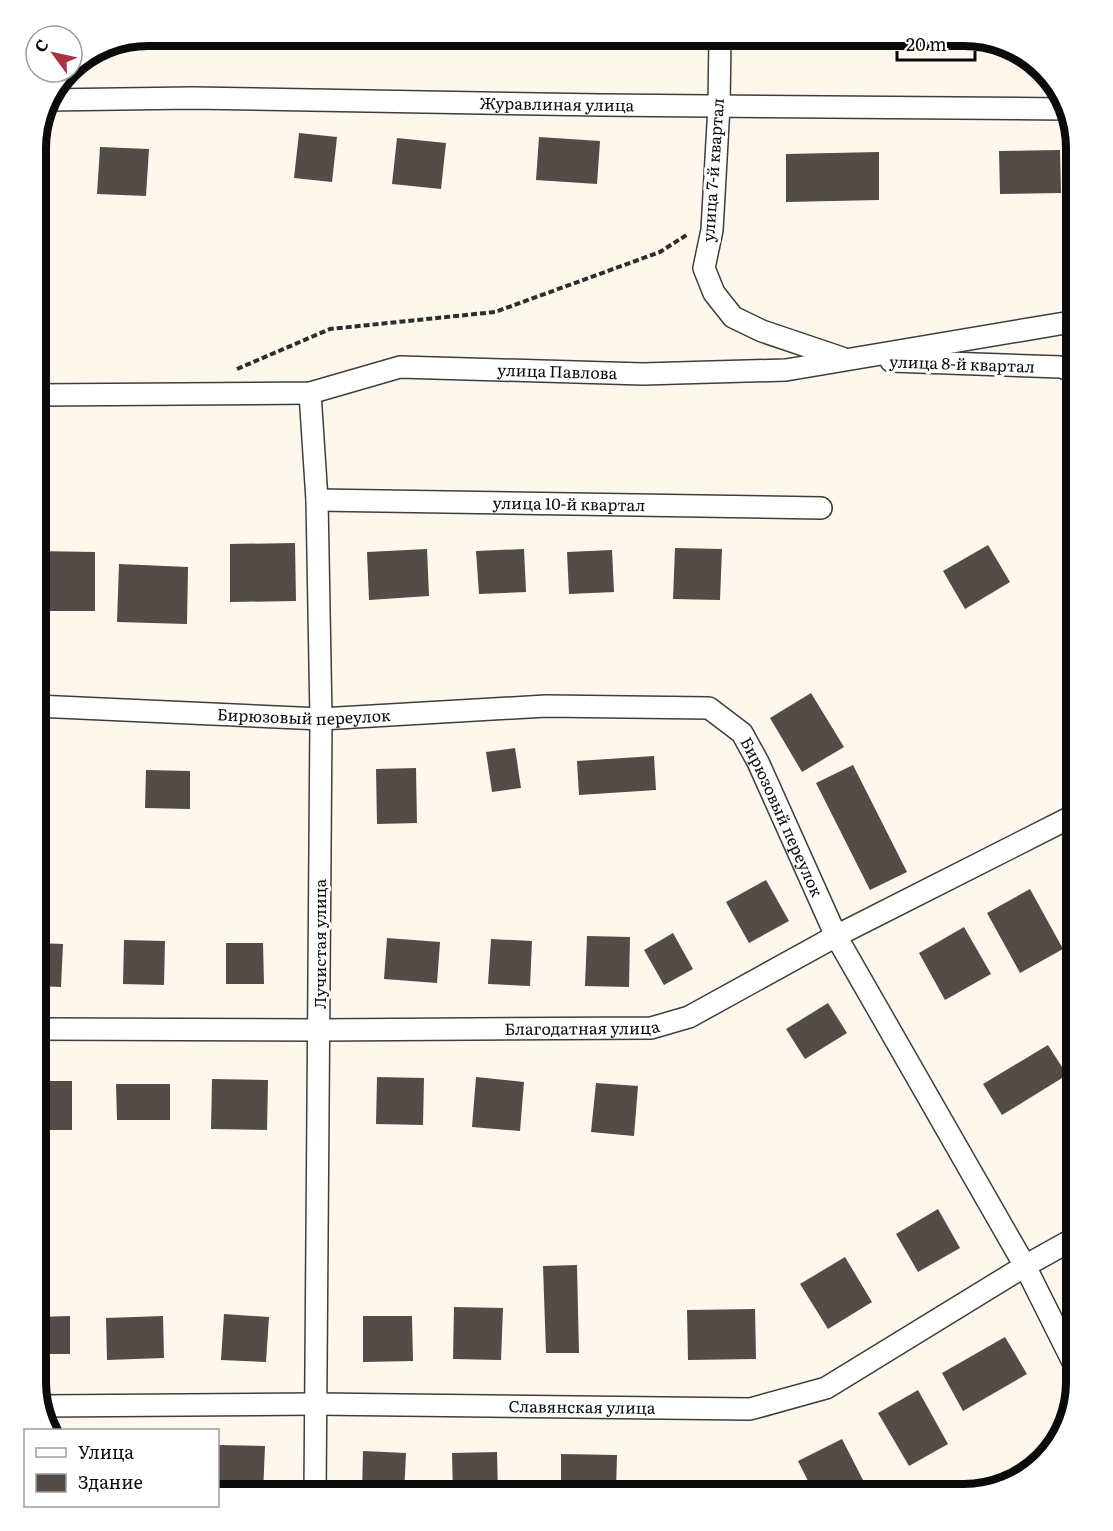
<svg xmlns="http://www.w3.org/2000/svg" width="1113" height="1531" font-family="Literata,serif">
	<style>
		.building { fill: #534c49 }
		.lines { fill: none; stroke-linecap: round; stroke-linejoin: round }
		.street-casing { stroke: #3e3e3e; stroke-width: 24 }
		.path { stroke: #2d2d2d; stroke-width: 4; stroke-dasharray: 6 3; stroke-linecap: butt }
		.street { stroke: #fff; stroke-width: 21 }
		.labels { text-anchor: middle; stroke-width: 6; stroke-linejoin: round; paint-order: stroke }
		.street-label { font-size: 16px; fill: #0b0b0b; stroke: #fff }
		.rim { fill: none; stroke: #0b0b0b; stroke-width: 8 }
	</style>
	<rect width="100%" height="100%" fill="#fdf8eb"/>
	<g class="building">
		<path d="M 150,36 L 201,36 L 201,43 L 150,42 Z"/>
		<path d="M 221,36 L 287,36 L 287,42 L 221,41 Z"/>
		<rect x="345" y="36" width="47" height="8"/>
		<path d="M 422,36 L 470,36 L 469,47 L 421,45 Z"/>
		<path d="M 509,36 L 571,36 L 571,49 L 510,49 Z"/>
		<path d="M 610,36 L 675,36 L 674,42 L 610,41 Z"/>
		<path d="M 820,36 L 864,36 L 863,46 L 820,43 Z"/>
		<path d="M 887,36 L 945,36 L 944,43 L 887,39 Z"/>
		<path d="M 299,133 L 337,137 L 332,182 L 294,178 Z"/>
		<path d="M 539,137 L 600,141 L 597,184 L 536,180 Z"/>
		<path d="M 397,138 L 446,143 L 441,189 L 392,184 Z"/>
		<path d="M 100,147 L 149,149 L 146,196 L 97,194 Z"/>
		<path d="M 1060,150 L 1061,193 L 1000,194 L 999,151 Z"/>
		<path d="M 879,152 L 879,200 L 786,202 L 786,154 Z"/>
		<path d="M 295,543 L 296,601 L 230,602 L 230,544 Z"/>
		<path d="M 988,545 L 1010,582 L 965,609 L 943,571 Z"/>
		<path d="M 675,548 L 722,549 L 720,600 L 673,599 Z"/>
		<path d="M 427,549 L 429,596 L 369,600 L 367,552 Z"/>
		<path d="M 524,549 L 526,592 L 479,594 L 476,551 Z"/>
		<path d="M 612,550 L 614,592 L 569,594 L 567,552 Z"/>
		<path d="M 36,551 L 95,552 L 95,611 L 36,611 Z"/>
		<path d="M 119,564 L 188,567 L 187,624 L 117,622 Z"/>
		<path d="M 811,693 L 844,747 L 802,772 L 770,718 Z"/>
		<path d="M 515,748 L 521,788 L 492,792 L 486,752 Z"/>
		<path d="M 654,756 L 656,790 L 579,795 L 577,761 Z"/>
		<path d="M 38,762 L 41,800 L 36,800 L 36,763 Z"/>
		<path d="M 853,765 L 907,872 L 870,890 L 816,783 Z"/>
		<path d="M 416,768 L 417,823 L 377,824 L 376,769 Z"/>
		<path d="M 146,770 L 190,771 L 190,809 L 145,808 Z"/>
		<path d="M 766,880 L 789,921 L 749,943 L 726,902 Z"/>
		<path d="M 1030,889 L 1063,949 L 1020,973 L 987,913 Z"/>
		<path d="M 964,927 L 991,974 L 945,1000 L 919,953 Z"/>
		<path d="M 673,933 L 693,969 L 664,985 L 644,950 Z"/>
		<path d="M 587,936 L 630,937 L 629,987 L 585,986 Z"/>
		<path d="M 387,938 L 440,942 L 437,983 L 384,979 Z"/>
		<path d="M 491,939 L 532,941 L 530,986 L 488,984 Z"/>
		<path d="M 124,940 L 165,941 L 164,985 L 123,984 Z"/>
		<path d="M 36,943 L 63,944 L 61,987 L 36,986 Z"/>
		<path d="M 226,943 L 263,943 L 264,984 L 226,984 Z"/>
		<path d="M 828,1003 L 847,1033 L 805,1059 L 786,1029 Z"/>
		<path d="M 1048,1045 L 1067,1075 L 1002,1115 L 983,1084 Z"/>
		<path d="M 377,1077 L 424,1078 L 423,1125 L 376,1124 Z"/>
		<path d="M 476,1077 L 524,1082 L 520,1131 L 472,1127 Z"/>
		<path d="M 212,1079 L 268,1080 L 267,1130 L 211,1129 Z"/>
		<rect x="36" y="1081" width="36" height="49"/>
		<path d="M 596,1083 L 638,1086 L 634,1136 L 591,1132 Z"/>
		<path d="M 116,1084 L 170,1084 L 170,1120 L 117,1120 Z"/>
		<path d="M 938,1209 L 960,1248 L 918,1272 L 896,1234 Z"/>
		<path d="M 845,1257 L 872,1302 L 828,1329 L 800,1284 Z"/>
		<path d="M 577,1265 L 579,1353 L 546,1353 L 543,1266 Z"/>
		<path d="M 454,1307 L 503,1308 L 501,1360 L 453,1359 Z"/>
		<path d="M 755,1309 L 756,1359 L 688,1360 L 687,1310 Z"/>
		<path d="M 224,1314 L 269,1317 L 266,1362 L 221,1360 Z"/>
		<path d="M 70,1316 L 70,1354 L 36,1354 L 36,1317 Z"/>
		<path d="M 163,1316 L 164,1358 L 107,1360 L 106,1318 Z"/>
		<path d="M 363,1316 L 412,1316 L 413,1361 L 363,1362 Z"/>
		<path d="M 1005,1337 L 1027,1374 L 963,1411 L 942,1373 Z"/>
		<path d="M 918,1390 L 948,1444 L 909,1466 L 878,1413 Z"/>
		<path d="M 842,1439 L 863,1480 L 834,1495 L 815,1495 L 798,1461 Z"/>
		<path d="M 218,1445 L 265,1446 L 263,1494 L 218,1492 Z"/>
		<path d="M 363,1451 L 406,1453 L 404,1495 L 362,1495 Z"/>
		<path d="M 497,1452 L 498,1495 L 453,1495 L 452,1453 Z"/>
		<path d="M 561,1454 L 617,1455 L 616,1491 L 561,1490 Z"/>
	</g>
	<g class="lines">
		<defs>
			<g id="street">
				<path d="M 720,36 L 719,106 L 712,230 L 704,268 L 714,293 L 733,317 L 762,331 L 842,358"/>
				<path id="s1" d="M 47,100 L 192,98 L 601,105 L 1066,109"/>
				<path d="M 891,361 L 1061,367 L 1077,373"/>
				<path d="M 310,393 L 317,500 L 321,719 L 315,1495"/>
				<path id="s2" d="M 36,395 L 310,393 L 400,367 L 643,374 L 786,370 L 1077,321"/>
				<path id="s3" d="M 317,500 L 821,508"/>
				<path id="s4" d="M 36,706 L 321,719 L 546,706 L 709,708 L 742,733 L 758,762 L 836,936 L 1025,1266 L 1077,1370"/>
				<path id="s5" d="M 36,1029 L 319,1030 L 651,1028 L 689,1017 L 836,936 L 1077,814"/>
				<path id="s6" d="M 42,1406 L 316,1404 L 750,1409 L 826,1388 L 1025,1266 L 1077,1237"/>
			</g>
		</defs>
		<use href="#street" class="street-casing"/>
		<path class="path" d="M 237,369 L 330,329 L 495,312 L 660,252 L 688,234"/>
		<use href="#street" class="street"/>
	</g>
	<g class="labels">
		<g class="street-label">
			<text dy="6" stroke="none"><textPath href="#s1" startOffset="510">Журавлиная улица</textPath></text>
			<text transform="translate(713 170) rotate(-86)" y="6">улица 7-й квартал</text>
			<text transform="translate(962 364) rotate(2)" y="6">улица 8-й квартал</text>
			<text dy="6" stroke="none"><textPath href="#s2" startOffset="525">улица Павлова</textPath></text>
			<text dy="6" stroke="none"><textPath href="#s3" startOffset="252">улица 10-й квартал</textPath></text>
			<text dy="6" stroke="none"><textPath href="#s4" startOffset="268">Бирюзовый переулок</textPath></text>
			<text dy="6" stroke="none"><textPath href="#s4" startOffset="808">Бирюзовый переулок</textPath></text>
			<text transform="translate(320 944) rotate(-90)" y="6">Лучистая улица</text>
			<text dy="6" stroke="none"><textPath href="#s5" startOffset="546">Благодатная улица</textPath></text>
			<text dy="6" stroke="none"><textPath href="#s6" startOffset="540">Славянская улица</textPath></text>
		</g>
	</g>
	<path d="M0 0H1113V1531H0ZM148 46H964A102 102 0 0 1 1066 148V1382A102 102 0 0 1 964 1484H148A102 102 0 0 1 46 1382V148A102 102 0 0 1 148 46Z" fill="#fff" fill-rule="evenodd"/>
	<path class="rim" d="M148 46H964A102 102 0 0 1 1066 148V1382A102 102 0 0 1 964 1484H148A102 102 0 0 1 46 1382V148A102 102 0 0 1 148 46Z"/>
	<rect x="24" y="1429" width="195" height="78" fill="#ffffff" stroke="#9d9d9d" stroke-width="1.5"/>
	<rect x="36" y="1448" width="30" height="9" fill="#ffffff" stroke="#9d9d9d" stroke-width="1.5"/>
	<text x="78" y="1459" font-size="18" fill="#0b0b0b">Улица</text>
	<rect x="36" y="1474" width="30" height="18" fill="#534c49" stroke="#9d9d9d" stroke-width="1.5"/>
	<text x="78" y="1489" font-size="18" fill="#0b0b0b">Здание</text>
	<g transform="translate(54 54) rotate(303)"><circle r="28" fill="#ffffff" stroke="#9d9d9d" stroke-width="1.5"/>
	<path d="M0-4.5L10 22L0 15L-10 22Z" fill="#ac323f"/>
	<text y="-9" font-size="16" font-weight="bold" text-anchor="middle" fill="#0b0b0b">С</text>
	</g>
	<path d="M897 51v9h78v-9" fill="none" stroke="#0b0b0b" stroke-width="3"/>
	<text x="906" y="51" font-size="18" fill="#0b0b0b" stroke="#ffffff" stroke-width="4.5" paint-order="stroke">20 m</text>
</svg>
